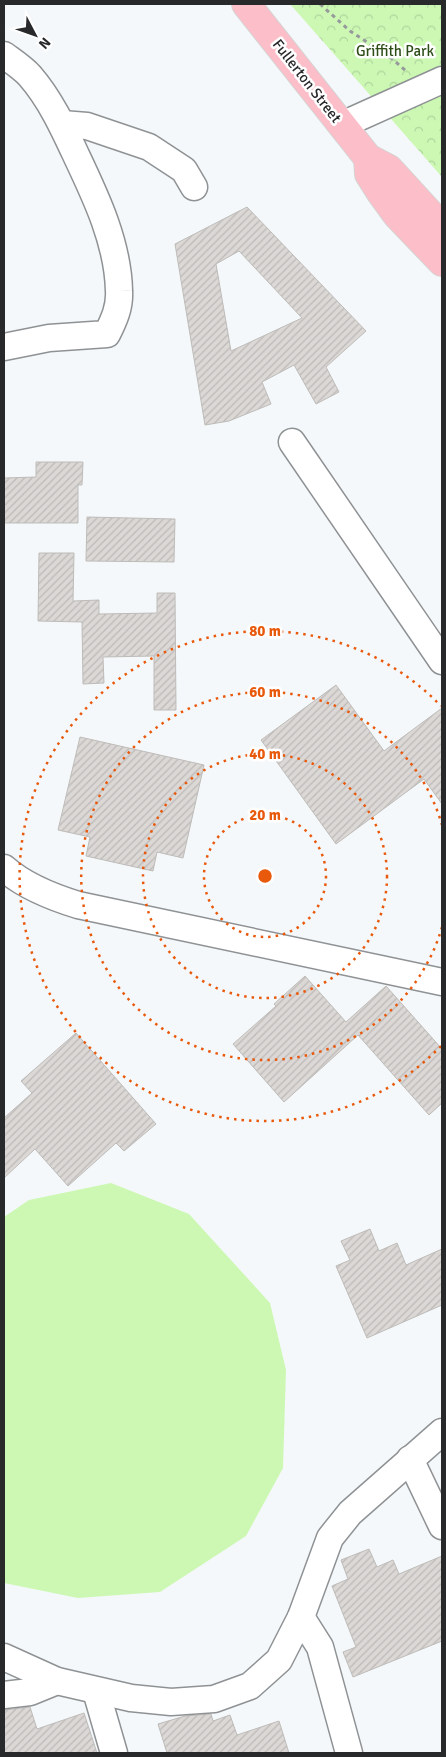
<svg xmlns="http://www.w3.org/2000/svg" width="446" height="1757" font-family="Signika,sans-serif">
	<style>
		.grass { fill: #ccf8b4 }
		.park { fill: url(#park-crowns) }
		.building { fill: url(#building-hatch); stroke: #bebcb9; fill-rule: evenodd }
		.lines { fill: none; stroke-linecap: round; stroke-linejoin: round }
		.minor-casing { stroke: #8f9294; stroke-width: 29 }
		.major-casing { stroke: #d4d4d4; stroke-width: 30 }
		.path { stroke: #979a9b; stroke-width: 3; stroke-dasharray: 4 4; stroke-linecap: butt }
		.minor { stroke: #fff; stroke-width: 26 }
		.major { stroke: #fcbec8; stroke-width: 28 }
		.ring { fill: none; stroke: #e8590c; stroke-width: 2.5; stroke-dasharray: 2.5 5 }
		.labels { text-anchor: middle; stroke-width: 5; stroke-linejoin: round; paint-order: stroke }
		.park-label { font-size: 15px; fill: #2d4d17; stroke: #fff }
		.street-label { font-size: 15px; fill: #28292a; stroke: #fff }
		.centre { fill: #e8590c; stroke: #fff; stroke-width: 2.5 }
		.ring-label { font-size: 15px; text-anchor: middle; font-weight: bold; fill: #e8590c; stroke: #fff; stroke-width: 5; stroke-linejoin: round; paint-order: stroke }
	</style>
	<defs>
		<pattern id="park-crowns" width="20" height="18" patternUnits="userSpaceOnUse" patternTransform="scale(1.25)"><rect width="20" height="18" fill="#ccf8b4"/><path d="M2 6a3 3 0 1 1 6 0M12 15a3 3 0 1 1 6 0" fill="none" stroke="#afd59b"/></pattern>
		<pattern id="building-hatch" width="6" height="6" patternUnits="userSpaceOnUse" patternTransform="scale(1.25)"><rect width="6" height="6" fill="#dbd8d6"/><path d="M-1 1l2-2M0 6l6-6M5 7l2-2" fill="none" stroke="#bcb9b8"/></pattern>
	</defs>
	<rect width="100%" height="100%" fill="#f5f8fa"/>
	<path class="grass" d="M 111,1183 L 189,1214 L 270,1303 L 286,1370 L 283,1468 L 246,1536 L 160,1592 L 78,1598 L 4,1583 L 4,1217 L 29,1200 Z"/>
	<path class="park" d="M 290,4 L 442,4 L 442,177 Z"/>
	<g class="building">
		<path d="M 247,207 L 366,331 L 326,367 L 339,392 L 316,404 L 294,365 L 262,382 L 271,404 L 229,421 L 205,425 L 175,244 ZM 239,251 L 302,318 L 231,351 L 216,264 Z"/>
		<path d="M 36,462 L 83,462 L 82,485 L 78,485 L 78,523 L 4,523 L 4,478 L 36,477 Z"/>
		<path d="M 87,517 L 175,519 L 174,562 L 86,561 Z"/>
		<path d="M 39,553 L 74,553 L 73,601 L 99,600 L 99,614 L 157,613 L 157,593 L 175,593 L 176,710 L 154,710 L 154,656 L 103,657 L 104,683 L 83,684 L 82,622 L 38,621 Z"/>
		<path d="M 336,685 L 384,751 L 442,708 L 442,804 L 424,779 L 336,844 L 261,740 Z"/>
		<path d="M 80,737 L 204,765 L 183,858 L 157,852 L 153,871 L 86,856 L 90,837 L 58,830 Z"/>
		<path d="M 305,976 L 346,1022 L 386,986 L 442,1049 L 442,1103 L 429,1115 L 358,1035 L 284,1102 L 233,1044 L 276,1006 L 274,1004 Z"/>
		<path d="M 76,1033 L 156,1124 L 124,1151 L 116,1143 L 68,1186 L 35,1149 L 4,1178 L 4,1118 L 32,1093 L 21,1081 Z"/>
		<path d="M 370,1229 L 379,1251 L 397,1243 L 406,1265 L 442,1249 L 442,1305 L 367,1338 L 336,1266 L 350,1260 L 341,1241 Z"/>
		<path d="M 369,1549 L 377,1567 L 393,1560 L 399,1574 L 442,1556 L 442,1641 L 353,1677 L 343,1652 L 356,1647 L 332,1586 L 348,1579 L 341,1560 Z"/>
		<path d="M 30,1707 L 37,1729 L 84,1713 L 97,1753 L 4,1753 L 4,1710 Z"/>
		<path d="M 211,1714 L 213,1721 L 230,1715 L 237,1735 L 279,1721 L 289,1753 L 167,1753 L 158,1724 L 185,1716 Z"/>
	</g>
	<g class="lines">
		<defs>
			<g id="minor">
				<path d="M 4,55 C 12,61 23,68 30,76 C 50,99 63,127 76,155 C 96,197 118,243 119,291 C 120,307 114,320 107,334 L 49,338 L 4,347"/>
				<path d="M 62,124 L 87,126 L 149,147 L 184,170 L 194,187"/>
				<path d="M 342,125 L 442,80"/>
				<path d="M 292,442 L 442,661"/>
				<path d="M 4,868 C 24,886 52,897 78,905 L 442,982"/>
				<path d="M 410,1459 L 442,1526"/>
				<path d="M 301,1617 L 320,1647 L 349,1753"/>
				<path d="M 4,1657 L 57,1681 L 131,1698 L 171,1702 L 214,1699 L 250,1686 L 279,1660 L 301,1617 L 330,1538 L 350,1513 L 442,1432"/>
				<path d="M 96,1691 L 114,1753"/>
				<path d="M 4,1695 L 30,1692 L 57,1681"/>
			</g>
			<g id="major">
				<path d="M 246,4 L 368,158 L 389,169 L 442,227"/>
				<path d="M 368,158 L 369,174 L 381,193 L 397,215 L 442,262"/>
			</g>
		</defs>
		<use href="#minor" class="minor-casing"/>
		<use href="#major" class="major-casing"/>
		<path class="path" d="M 320,4 L 350,31 L 390,57 L 406,71"/>
		<use href="#minor" class="minor"/>
		<use href="#major" class="major"/>
	</g>
	<g class="ring">
		<circle cx="265" cy="876" r="61"/>
		<circle cx="265" cy="876" r="122"/>
		<path d="M442 927A184 184 0 1 1 442 825"/>
		<path d="M441 1046A245 245 0 1 1 441 706"/>
	</g>
	<g class="labels">
		<g class="park-label">
			<text x="395" y="56">Griffith Park</text>
		</g>
		<g class="street-label">
			<text transform="translate(307 81) rotate(52)" y="5">Fullerton Street</text>
		</g>
	</g>
	<circle cx="265" cy="876" r="8" class="centre"/>
	<g class="ring-label">
		<text x="265" y="636">80 m</text>
		<text x="265" y="697">60 m</text>
		<text x="265" y="759">40 m</text>
		<text x="265" y="820">20 m</text>
	</g>
	<rect width="446" height="1757" fill="none" stroke="#28292a" stroke-width="10"/>
	<g transform="translate(35 35) rotate(131)" stroke="#ffffff" stroke-width="4" paint-order="stroke">
	<path d="M0-4L9 19L0 12L-9 19Z" fill="#28292a"/>
	<text y="-8" font-size="14" font-weight="bold" text-anchor="middle" fill="#28292a">N</text>
	</g>
</svg>
